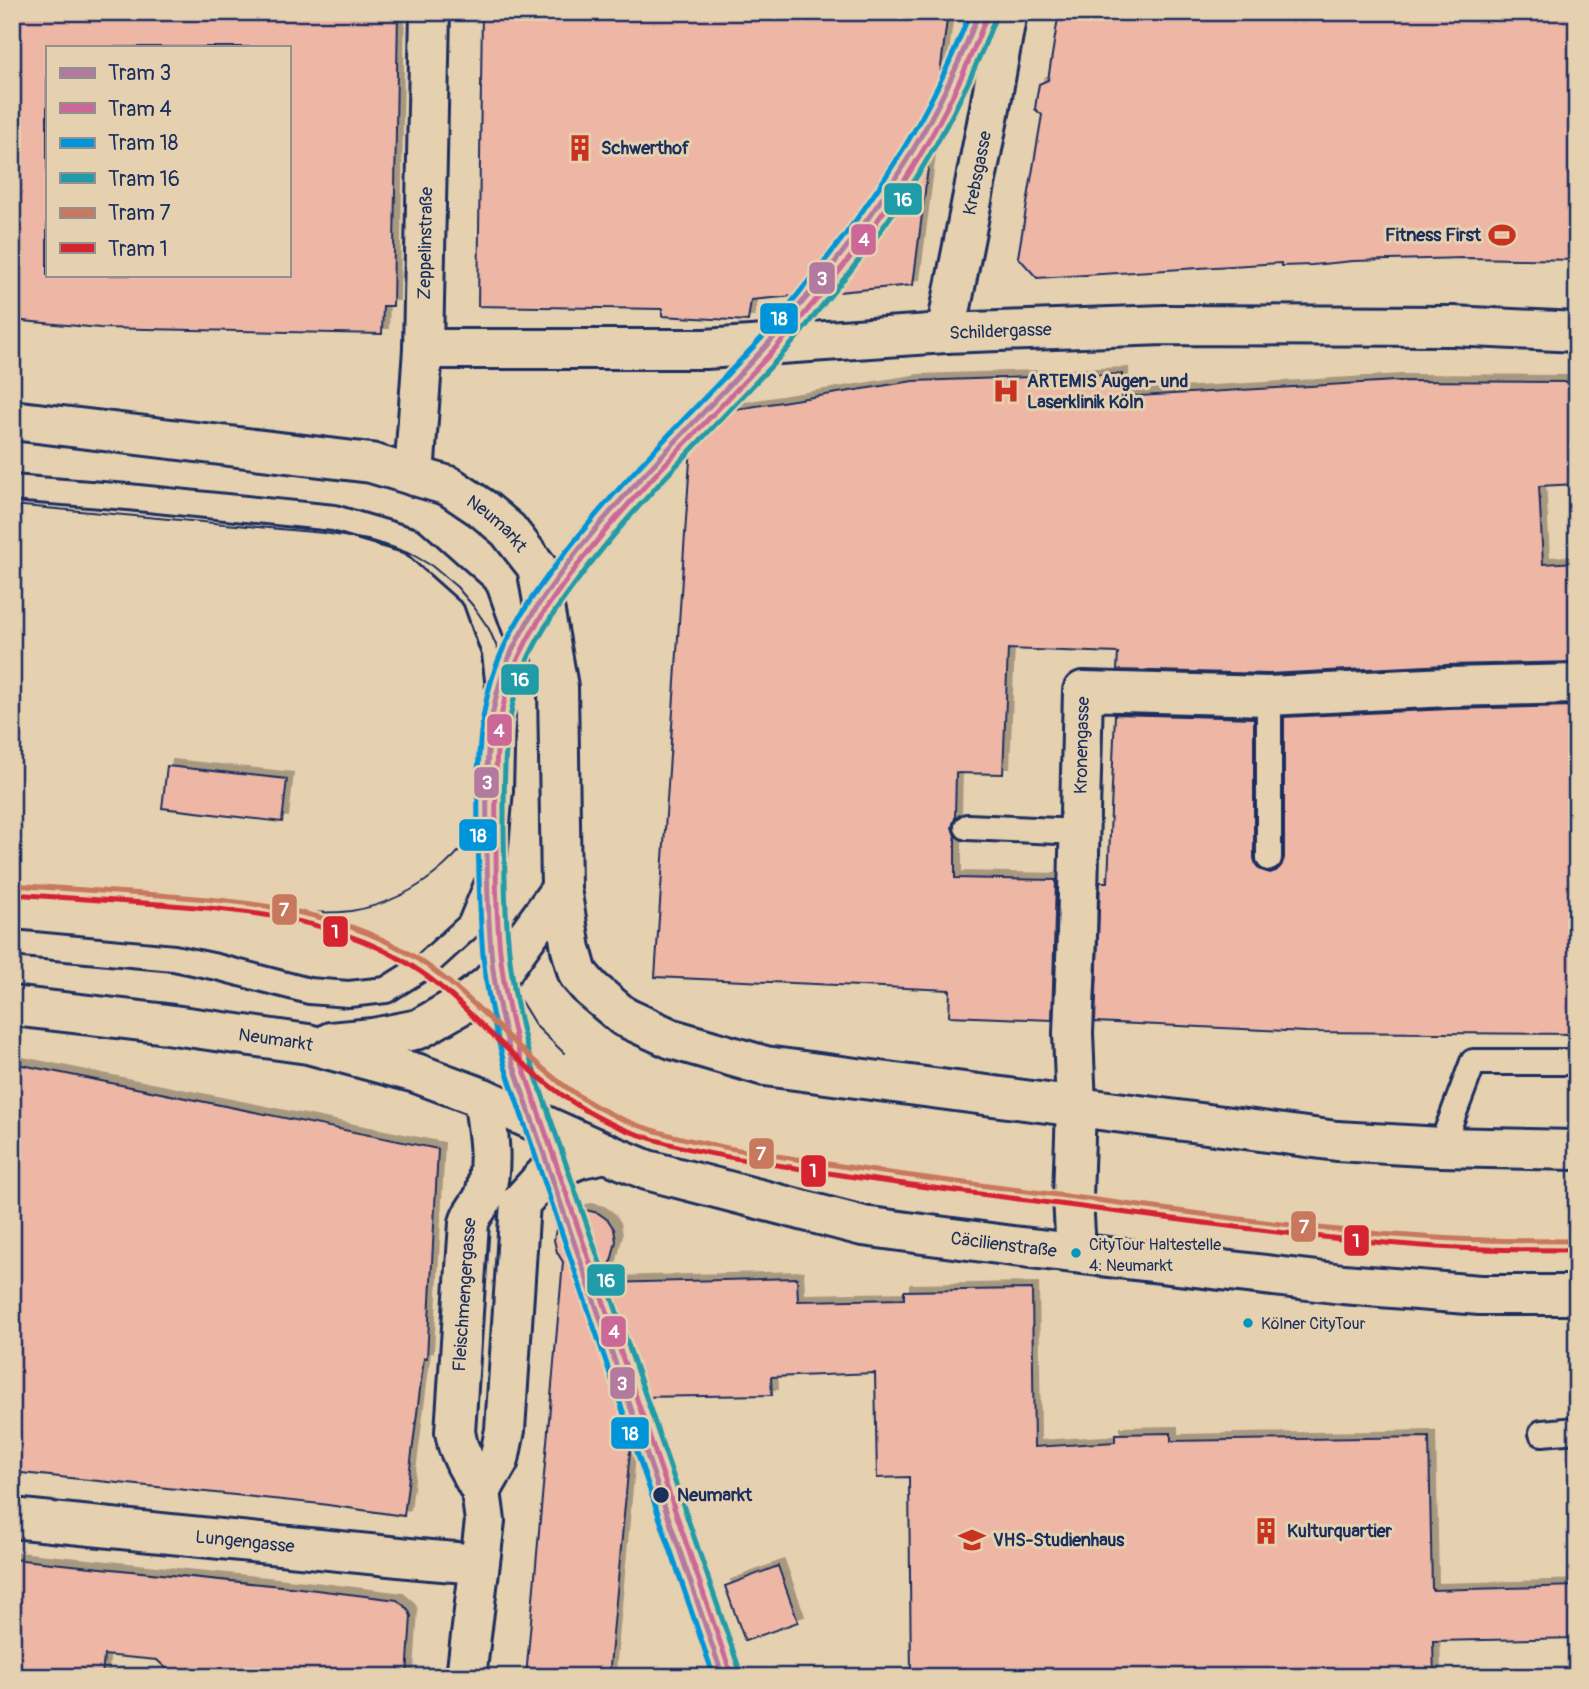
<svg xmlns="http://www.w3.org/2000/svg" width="1589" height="1689" font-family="Pangolin,sans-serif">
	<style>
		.building { fill: #eeb6a5; stroke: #1b2f5e; stroke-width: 2; fill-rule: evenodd; filter: url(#shadow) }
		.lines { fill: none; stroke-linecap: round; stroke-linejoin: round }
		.lane-casing { stroke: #1b2f5e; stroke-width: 30 }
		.street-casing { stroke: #1b2f5e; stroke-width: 44 }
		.secondary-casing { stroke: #1b2f5e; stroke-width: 44 }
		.lane { stroke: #e5d0af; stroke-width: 24 }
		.street { stroke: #e5d0af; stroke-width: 38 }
		.secondary { stroke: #e5d0af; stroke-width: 38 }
		.tram { stroke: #1b2f5e; stroke-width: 2 }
		.tram-1-casing { stroke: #e5d0af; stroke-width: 10 }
		.tram-2-casing { stroke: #e5d0af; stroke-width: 10 }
		.tram-3-casing { stroke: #e5d0af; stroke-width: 10 }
		.tram-4-casing { stroke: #e5d0af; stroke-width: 10 }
		.tram-5-casing { stroke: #e5d0af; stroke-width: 10 }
		.tram-6-casing { stroke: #e5d0af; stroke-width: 10 }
		.tram-1 { stroke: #b37a9f; stroke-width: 5 }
		.tram-2 { stroke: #cc6898; stroke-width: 5 }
		.tram-3 { stroke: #0095da; stroke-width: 5 }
		.tram-4 { stroke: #209ba8; stroke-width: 5 }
		.tram-5 { stroke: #c8785c; stroke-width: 5 }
		.tram-6 { stroke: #d52330; stroke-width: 5 }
		.bus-dot { fill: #0497bd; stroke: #e5d0af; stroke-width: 2.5 }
		.stop-dot { fill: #1b2f5e; stroke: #e5d0af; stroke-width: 2.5 }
		.labels { text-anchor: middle; stroke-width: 6; stroke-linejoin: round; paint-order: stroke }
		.bus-label { font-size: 16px; fill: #1b2f5e; stroke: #e5d0af; text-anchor: start }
		.poi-label { font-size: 18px; font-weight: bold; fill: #1b2f5e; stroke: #e5d0af; text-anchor: start }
		.street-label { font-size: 18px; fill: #1b2f5e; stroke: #e5d0af }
		.stop-label { font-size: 18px; font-weight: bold; fill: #1b2f5e; stroke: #e5d0af; text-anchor: start }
		.line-badge { stroke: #e5d0af; stroke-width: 2.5 }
		.badge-label { font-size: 19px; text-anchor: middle; font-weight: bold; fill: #fff }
	</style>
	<defs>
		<filter id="shadow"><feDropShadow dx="6" dy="-6" stdDeviation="0" flood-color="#0004"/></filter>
	</defs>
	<rect width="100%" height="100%" fill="#e5d0af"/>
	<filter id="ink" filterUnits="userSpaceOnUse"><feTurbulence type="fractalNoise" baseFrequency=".0143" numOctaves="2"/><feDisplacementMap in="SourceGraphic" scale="14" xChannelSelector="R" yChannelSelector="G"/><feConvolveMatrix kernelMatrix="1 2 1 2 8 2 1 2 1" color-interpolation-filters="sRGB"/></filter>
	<g filter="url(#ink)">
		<g class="building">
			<path d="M 12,12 L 398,12 L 393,306 L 383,306 L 382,334 L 100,328 L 12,320 ZM 47,47 L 289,47 L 289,275 L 47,275 Z"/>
			<path d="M 482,12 L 948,12 L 913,285 L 751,300 L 748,321 L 662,316 L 662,309 L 478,306 Z"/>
			<path d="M 1059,12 L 1577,12 L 1577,260 L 1463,258 L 1353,261 L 1312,265 L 1281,266 L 1281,263 L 1037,278 L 1018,257 L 1042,115 L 1035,109 L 1037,95 L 1039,84 L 1048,80 Z"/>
			<path d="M 1122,374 L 1122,397 L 1395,381 L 1577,382 L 1577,484 L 1539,486 L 1543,564 L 1577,562 L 1577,662 L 1447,665 L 1268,674 L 1117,670 L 1118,653 L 1008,649 L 1003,774 L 956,773 L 955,818 L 952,827 L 955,836 L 955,878 L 1056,880 L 1052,1020 L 949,1016 L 950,990 L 655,977 L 693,416 L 913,381 Z"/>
			<path d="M 1577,706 L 1577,1034 L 1306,1032 L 1095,1022 L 1100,882 L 1108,882 L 1115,714 L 1254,718 L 1254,858 L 1256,865 L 1261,870 L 1270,873 L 1276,871 L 1281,866 L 1284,858 L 1284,717 L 1449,709 Z"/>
			<path d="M 167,766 L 287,779 L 282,822 L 162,808 Z"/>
			<path d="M 12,1063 L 438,1149 L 427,1358 L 424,1358 L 404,1516 L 321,1504 L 12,1472 Z"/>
			<path d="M 586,1210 L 598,1213 L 608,1220 L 614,1229 L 616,1241 L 606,1283 L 797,1278 L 798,1301 L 904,1299 L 904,1291 L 1032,1289 L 1034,1447 L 1115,1442 L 1115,1434 L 1171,1433 L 1171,1441 L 1429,1437 L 1432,1590 L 1577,1586 L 1577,1638 L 1433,1641 L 1434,1677 L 911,1677 L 909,1477 L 877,1478 L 875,1373 L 771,1377 L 772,1395 L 635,1397 L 609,1677 L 526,1677 L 563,1262 L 557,1252 L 554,1240 L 556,1229 L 564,1219 L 574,1212 Z"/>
			<path d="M 12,1559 L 300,1588 L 397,1600 L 408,1609 L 411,1616 L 407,1677 L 200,1677 L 168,1670 L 157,1660 L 104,1655 L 102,1677 L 12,1677 Z"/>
			<path d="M 778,1566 L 798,1622 L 745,1641 L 725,1586 Z"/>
		</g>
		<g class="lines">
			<defs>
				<g id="lane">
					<path d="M 12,488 L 128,497 L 334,518 L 412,541 L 475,597 L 495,653 L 502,716 L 500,790 L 493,870 L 470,925 L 426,965 L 386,990 L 349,994 L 309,991 L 217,967 L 174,958 L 12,943"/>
					<path d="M 1268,696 L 1269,718 L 1269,858"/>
					<path d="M 967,827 L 1079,832"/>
					<path d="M 1441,1147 L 1473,1062 L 1577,1062"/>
					<path d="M 1542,1433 L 1577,1430"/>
				</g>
				<g id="street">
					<path id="s1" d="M 946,333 L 989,113 L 1007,12"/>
					<path id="s2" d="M 423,349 L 705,349 L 946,333 L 1164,325 L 1452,326 L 1577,332"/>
					<path id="s3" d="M 414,476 L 423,349 L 430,12"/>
					<path id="s4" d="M 1076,1253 L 1073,1197 L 1076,1107 L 1073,1033 L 1077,935 L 1083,691 L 1268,696 L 1448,687 L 1577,684"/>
					<path d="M 481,1491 L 499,1460 L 505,1430 L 520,1203 L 549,1171 L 581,1158 L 606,1153"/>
					<path id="s5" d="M 12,1518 L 419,1559 L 479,1564"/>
					<path id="s6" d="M 466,1677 L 485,1521 L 481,1491 L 465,1462 L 458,1446 L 455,1432 L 469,1223 C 472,1212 481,1205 485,1194 C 494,1163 488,1129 483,1098"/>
				</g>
				<g id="secondary">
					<path id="s7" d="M 12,420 L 371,463 L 449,486 L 483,509 L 508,530 L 537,567 L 558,687 L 561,889 L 571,949 L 578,974 L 591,989 L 624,1017 L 672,1039 L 765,1066 L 1337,1141 L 1441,1147 L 1577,1150"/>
					<path id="s8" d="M 12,1006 L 159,1023 L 308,1044 L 416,1073 L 483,1098 L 606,1153 L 647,1170 L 863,1226 L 1013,1246 L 1343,1284 L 1480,1295 L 1577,1295"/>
					<path d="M 331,1042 L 373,1038 L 419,1029 L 469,1000 L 489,985 L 504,968 L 561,889"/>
				</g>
			</defs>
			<use href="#lane" class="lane-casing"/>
			<use href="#street" class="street-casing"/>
			<use href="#secondary" class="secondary-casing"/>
			<use href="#lane" class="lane"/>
			<use href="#street" class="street"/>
			<use href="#secondary" class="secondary"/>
			<g class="tram">
				<path d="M 12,505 L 324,533 L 368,540 L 392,547 L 413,555 L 432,566 L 457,587 L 474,607 L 489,629 L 499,652 L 502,667 L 506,690 L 507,710 L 498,891 L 499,936 L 504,968 L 511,985 L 536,1026 L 564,1053"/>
				<path d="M 281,910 C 305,912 328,914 351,911 C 420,900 480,847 498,779"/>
			</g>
			<defs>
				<path id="tram-1" d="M 723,1677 L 513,1064 C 504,1030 496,997 492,962 C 488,920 487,877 487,834 C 486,777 485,719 506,665 C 522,624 550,587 577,552 C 638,475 710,409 775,336 C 787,322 798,307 810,293 C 883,206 939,119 979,12"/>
				<path id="tram-2" d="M 731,1674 L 521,1061 C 513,1028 505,995 501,960 C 496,918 496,875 496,833 C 495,778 494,723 513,671 C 529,629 557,592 584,557 C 644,481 716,414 781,342 C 793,329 804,314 816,300 C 890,211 947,124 987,15"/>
				<path id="tram-3" d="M 714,1677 L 505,1067 C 496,1033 488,1000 484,965 C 479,920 479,875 478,830 C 477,774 477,715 498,661 C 514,620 542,582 569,548 C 630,470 702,403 768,331 C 780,317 791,303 803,288 C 872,205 932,115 970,12"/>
				<path id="tram-4" d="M 740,1671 L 530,1059 C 523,1033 517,1008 513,982 C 505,932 505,882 504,831 C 504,777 503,721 523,670 C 539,631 565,596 591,563 C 651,487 722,420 787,349 C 801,334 812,318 825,302 C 898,216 956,124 995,18"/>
				<path id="tram-5" d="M 12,885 C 56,888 100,891 144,894 C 241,901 347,908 428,966 C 503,1020 544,1092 637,1125 C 686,1142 738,1150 790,1158 C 868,1171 947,1181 1027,1191 C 1163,1208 1299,1230 1437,1238 C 1483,1241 1530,1241 1577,1241"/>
				<path id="tram-6" d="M 12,894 C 56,897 100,900 144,903 C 239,910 340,916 421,972 C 446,989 467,1011 489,1032 C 533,1074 577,1114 637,1134 C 686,1151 738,1159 790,1167 C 868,1180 947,1190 1027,1200 C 1163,1217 1299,1238 1437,1247 C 1483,1250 1530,1250 1577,1250"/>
			</defs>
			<use href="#tram-1" class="tram-1-casing"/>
			<use href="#tram-2" class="tram-2-casing"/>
			<use href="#tram-3" class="tram-3-casing"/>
			<use href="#tram-4" class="tram-4-casing"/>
			<use href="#tram-5" class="tram-5-casing"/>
			<use href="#tram-6" class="tram-6-casing"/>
			<use href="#tram-1" class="tram-1"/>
			<use href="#tram-2" class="tram-2"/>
			<use href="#tram-3" class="tram-3"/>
			<use href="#tram-4" class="tram-4"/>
			<use href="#tram-5" class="tram-5"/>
			<use href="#tram-6" class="tram-6"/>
		</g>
	</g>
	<defs>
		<symbol id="building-bare" viewBox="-9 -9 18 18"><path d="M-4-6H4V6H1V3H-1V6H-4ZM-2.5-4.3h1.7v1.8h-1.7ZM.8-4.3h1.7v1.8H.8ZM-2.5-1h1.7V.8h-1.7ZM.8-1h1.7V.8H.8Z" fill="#c8321e" stroke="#e5d0af" stroke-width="2.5" paint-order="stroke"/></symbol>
		<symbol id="stadium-bare" viewBox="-9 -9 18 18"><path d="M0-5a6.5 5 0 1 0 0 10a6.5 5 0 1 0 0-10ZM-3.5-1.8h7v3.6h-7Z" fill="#c8321e" stroke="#e5d0af" stroke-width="2.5" paint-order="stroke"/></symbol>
		<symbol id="hospital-bare" viewBox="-9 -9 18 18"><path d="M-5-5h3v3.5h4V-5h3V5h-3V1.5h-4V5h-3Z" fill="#c8321e" stroke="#e5d0af" stroke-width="2.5" paint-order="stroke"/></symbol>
		<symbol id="school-bare" viewBox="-9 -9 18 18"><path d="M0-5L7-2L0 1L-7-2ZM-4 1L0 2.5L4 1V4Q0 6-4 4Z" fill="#c8321e" stroke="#e5d0af" stroke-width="2.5" paint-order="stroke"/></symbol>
	</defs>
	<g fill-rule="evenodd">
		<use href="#building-bare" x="561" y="129" width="38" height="38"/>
		<use href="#stadium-bare" x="1483" y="216" width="38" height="38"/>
		<use href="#hospital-bare" x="987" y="372" width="38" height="38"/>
		<use href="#building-bare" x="1247" y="1512" width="38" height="38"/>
		<use href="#school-bare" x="953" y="1521" width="38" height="38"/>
	</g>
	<g class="bus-dot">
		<circle cx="1076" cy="1253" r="6"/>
		<circle cx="1248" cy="1323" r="6"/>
	</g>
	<circle class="stop-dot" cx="661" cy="1495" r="9"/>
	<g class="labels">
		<g class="bus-label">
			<text x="1089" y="1250">CityTour Haltestelle<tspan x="1089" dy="21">4: Neumarkt</tspan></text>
			<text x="1261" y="1329">Kölner CityTour</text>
		</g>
		<g class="poi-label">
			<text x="601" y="154">Schwerthof</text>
			<text x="1481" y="241" text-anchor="end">Fitness First</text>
			<text x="1027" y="387">ARTEMIS Augen- und<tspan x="1027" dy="21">Laserklinik Köln</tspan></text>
			<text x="1287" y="1537">Kulturquartier</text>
			<text x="993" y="1546">VHS-Studienhaus</text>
		</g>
		<g class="street-label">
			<text dy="6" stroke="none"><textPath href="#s1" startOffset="163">Krebsgasse</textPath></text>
			<text dy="6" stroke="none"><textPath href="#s3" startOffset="233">Zeppelinstraße</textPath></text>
			<text dy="6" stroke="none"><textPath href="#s2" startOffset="578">Schildergasse</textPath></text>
			<text dy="6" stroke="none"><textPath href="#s7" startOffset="504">Neumarkt</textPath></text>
			<text dy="6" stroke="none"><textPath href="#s4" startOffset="508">Kronengasse</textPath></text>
			<text dy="6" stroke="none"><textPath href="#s8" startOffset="266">Neumarkt</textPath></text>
			<text dy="6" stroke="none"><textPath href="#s8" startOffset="1026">Cäcilienstraße</textPath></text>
			<text dy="6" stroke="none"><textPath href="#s6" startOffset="390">Fleischmengergasse</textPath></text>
			<text dy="6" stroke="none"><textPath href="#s5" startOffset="234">Lungengasse</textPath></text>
		</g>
		<g class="stop-label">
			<text x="677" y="1501">Neumarkt</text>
		</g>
	</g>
	<g class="line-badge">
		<rect x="883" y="182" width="40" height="34" rx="7" fill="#209ba8"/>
		<rect x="850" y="223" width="27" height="33" rx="7" fill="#cc6898"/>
		<rect x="808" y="261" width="28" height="34" rx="7" fill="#b37a9f"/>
		<rect x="759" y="302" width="40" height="33" rx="7" fill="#0095da"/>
		<rect x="500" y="663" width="40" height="33" rx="7" fill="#209ba8"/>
		<rect x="486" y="713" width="27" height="34" rx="7" fill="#cc6898"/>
		<rect x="473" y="766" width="27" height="33" rx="7" fill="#b37a9f"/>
		<rect x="458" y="818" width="40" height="34" rx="7" fill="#0095da"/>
		<rect x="271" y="893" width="27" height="33" rx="7" fill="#c8785c"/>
		<rect x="322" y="915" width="27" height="33" rx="7" fill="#d52330"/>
		<rect x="748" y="1137" width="27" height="33" rx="7" fill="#c8785c"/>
		<rect x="800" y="1154" width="27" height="34" rx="7" fill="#d52330"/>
		<rect x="1290" y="1210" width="27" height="33" rx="7" fill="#c8785c"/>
		<rect x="1343" y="1224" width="27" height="33" rx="7" fill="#d52330"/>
		<rect x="586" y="1263" width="40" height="34" rx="7" fill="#209ba8"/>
		<rect x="600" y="1315" width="27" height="33" rx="7" fill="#cc6898"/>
		<rect x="609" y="1366" width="27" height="34" rx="7" fill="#b37a9f"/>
		<rect x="610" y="1416" width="40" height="34" rx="7" fill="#0095da"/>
	</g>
	<g class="badge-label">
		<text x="903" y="206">16</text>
		<text x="864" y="246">4</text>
		<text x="822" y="285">3</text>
		<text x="779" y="325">18</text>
		<text x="520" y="686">16</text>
		<text x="499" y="737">4</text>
		<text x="487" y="789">3</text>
		<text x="478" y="842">18</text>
		<text x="284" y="916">7</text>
		<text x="335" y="938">1</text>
		<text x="761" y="1160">7</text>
		<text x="813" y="1177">1</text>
		<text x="1304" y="1233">7</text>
		<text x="1356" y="1247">1</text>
		<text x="606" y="1287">16</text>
		<text x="614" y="1338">4</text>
		<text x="622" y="1390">3</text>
		<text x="630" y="1440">18</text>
	</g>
	<rect width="1589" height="1689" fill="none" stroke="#e5d0af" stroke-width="42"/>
	<rect x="21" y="21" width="1547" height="1647" fill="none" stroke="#1b2f5e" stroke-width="2.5" filter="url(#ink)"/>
	<rect x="46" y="46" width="245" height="231" fill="#e5d0af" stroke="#94908f" stroke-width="2"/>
	<rect x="60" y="68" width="35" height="10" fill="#b37a9f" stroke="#94908f" stroke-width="2"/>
	<text x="108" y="80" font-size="21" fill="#1b2f5e">Tram 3</text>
	<rect x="60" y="103" width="35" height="10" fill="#cc6898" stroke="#94908f" stroke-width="2"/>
	<text x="108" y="116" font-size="21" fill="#1b2f5e">Tram 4</text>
	<rect x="60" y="138" width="35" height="10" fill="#0095da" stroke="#94908f" stroke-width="2"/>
	<text x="108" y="150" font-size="21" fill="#1b2f5e">Tram 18</text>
	<rect x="60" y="173" width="35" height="10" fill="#209ba8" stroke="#94908f" stroke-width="2"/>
	<text x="108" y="186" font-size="21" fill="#1b2f5e">Tram 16</text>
	<rect x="60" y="208" width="35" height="10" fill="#c8785c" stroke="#94908f" stroke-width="2"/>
	<text x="108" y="220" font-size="21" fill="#1b2f5e">Tram 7</text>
	<rect x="60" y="243" width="35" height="10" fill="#d52330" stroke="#94908f" stroke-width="2"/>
	<text x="108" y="256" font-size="21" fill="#1b2f5e">Tram 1</text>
</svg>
